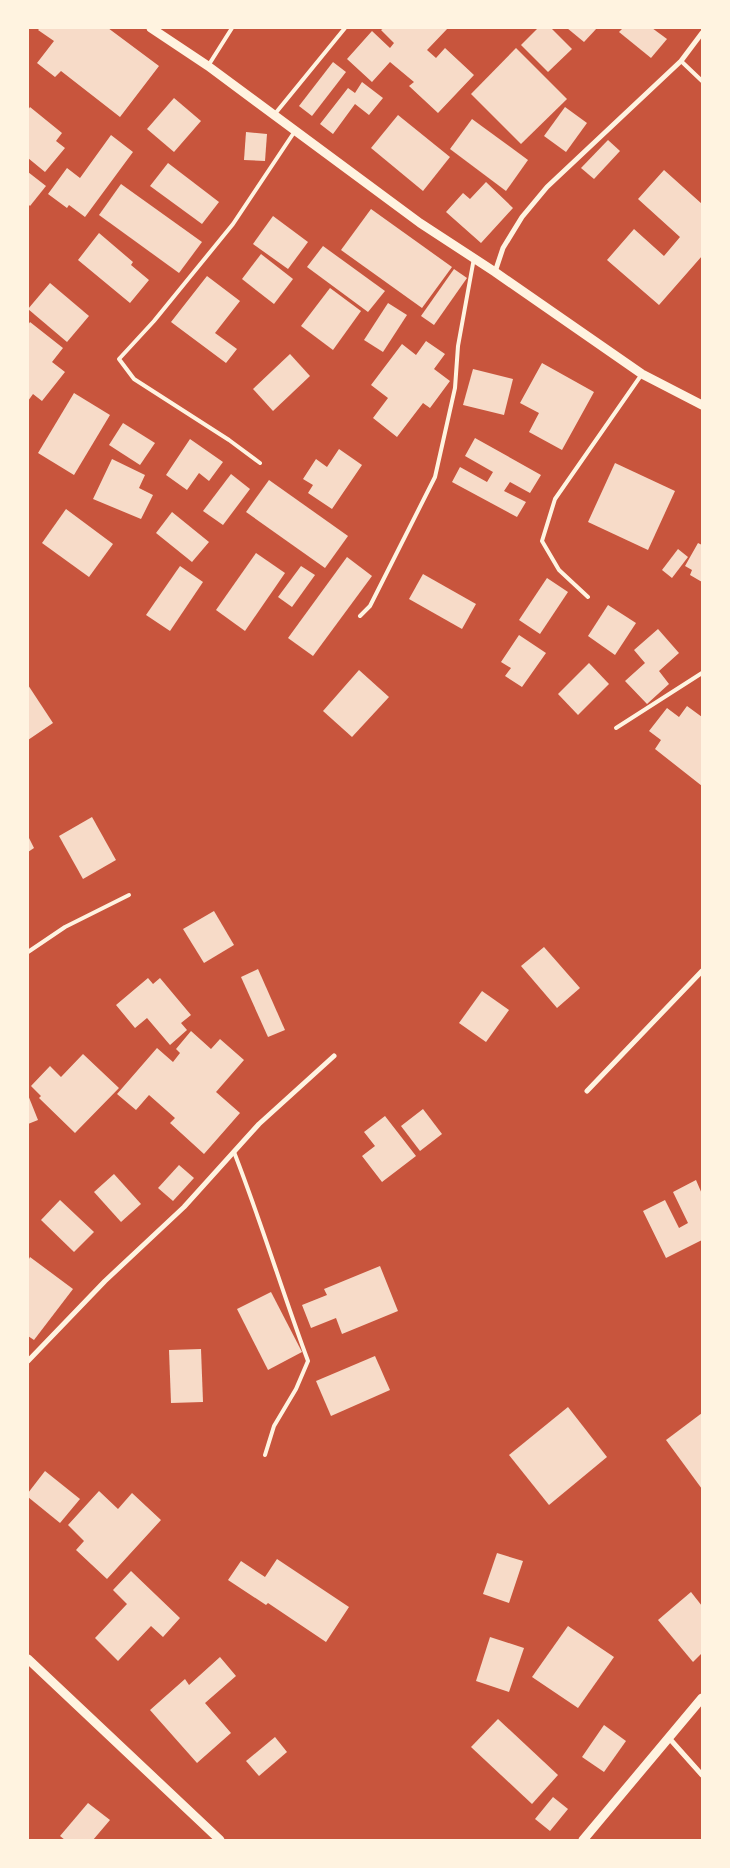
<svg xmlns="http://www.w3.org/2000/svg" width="730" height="1868" font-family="'Exo 2',sans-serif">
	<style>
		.building { fill: #f7dbc8 }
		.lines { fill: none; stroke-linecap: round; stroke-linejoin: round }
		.service { stroke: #fff3e0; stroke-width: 4 }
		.minor { stroke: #fff3e0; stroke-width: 5 }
		.tertiary { stroke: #fff3e0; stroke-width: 9 }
	</style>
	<rect width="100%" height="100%" fill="#c8553d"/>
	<g class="building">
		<path d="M 40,28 L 108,28 L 159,66 L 120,117 L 61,71 L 55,77 L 37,63 L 54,41 L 38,30 Z"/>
		<path d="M 384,28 L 448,28 L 427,50 L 436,58 L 445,48 L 474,75 L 438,113 L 409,86 L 414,82 L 390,62 L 372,82 L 347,59 L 372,31 L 390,48 L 394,43 L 381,30 Z"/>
		<path d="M 538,28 L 551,28 L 572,49 L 548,72 L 521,45 Z"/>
		<path d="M 567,28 L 597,28 L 584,42 Z"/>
		<path d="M 623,28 L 652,28 L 667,39 L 651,58 L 619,32 Z"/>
		<path d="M 516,48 L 567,99 L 521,144 L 471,94 Z"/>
		<path d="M 333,62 L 346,72 L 312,116 L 299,106 Z"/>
		<path d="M 362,82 L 383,98 L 369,115 L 355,104 L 333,134 L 320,124 L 348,88 L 355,93 Z"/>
		<path d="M 174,98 L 201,121 L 174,152 L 147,129 Z"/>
		<path d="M 30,107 L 62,133 L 56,141 L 65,148 L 45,172 L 28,158 L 28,110 Z"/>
		<path d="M 565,107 L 587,123 L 566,152 L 544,136 Z"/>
		<path d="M 398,115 L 450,157 L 423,191 L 371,148 Z"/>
		<path d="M 472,119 L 528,160 L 506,191 L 450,149 Z"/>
		<path d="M 246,132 L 267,134 L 265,161 L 244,160 Z"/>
		<path d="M 111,135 L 133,152 L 85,217 L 69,205 L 67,208 L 48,194 L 67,168 L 80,178 Z"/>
		<path d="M 608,140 L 620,151 L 594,179 L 581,168 Z"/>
		<path d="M 168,163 L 219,202 L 202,224 L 150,186 Z"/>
		<path d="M 664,170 L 702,204 L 702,256 L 659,305 L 607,260 L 634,229 L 664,256 L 680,237 L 638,199 Z"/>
		<path d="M 28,172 L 46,186 L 30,206 L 28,204 Z"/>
		<path d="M 486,182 L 513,208 L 481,243 L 446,212 L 463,193 L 470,199 Z"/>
		<path d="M 121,184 L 202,242 L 179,273 L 99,215 Z"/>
		<path d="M 371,209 L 452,267 L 422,308 L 341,250 Z"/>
		<path d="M 273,216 L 308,242 L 288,269 L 253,244 Z"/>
		<path d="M 99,233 L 133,262 L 131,265 L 149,280 L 130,303 L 78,260 Z"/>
		<path d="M 323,246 L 385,291 L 368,312 L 307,267 Z"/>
		<path d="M 261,254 L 293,279 L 274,304 L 242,279 Z"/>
		<path d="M 454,269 L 467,278 L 434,325 L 421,316 Z"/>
		<path d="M 207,276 L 240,301 L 215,333 L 237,349 L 226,363 L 171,322 Z"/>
		<path d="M 50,283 L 89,316 L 67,342 L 28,309 Z"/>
		<path d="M 330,288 L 361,311 L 333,350 L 301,326 Z"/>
		<path d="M 388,303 L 407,315 L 383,352 L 364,340 Z"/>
		<path d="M 30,322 L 63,348 L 52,362 L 65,372 L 42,401 L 33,394 L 28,401 L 28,325 Z"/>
		<path d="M 426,341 L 445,354 L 434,369 L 450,381 L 430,408 L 423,403 L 397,437 L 373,418 L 388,398 L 371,385 L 402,344 L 416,355 Z"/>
		<path d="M 290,354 L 310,376 L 273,411 L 253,389 Z"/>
		<path d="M 542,363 L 594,392 L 562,450 L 529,432 L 539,413 L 520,403 Z"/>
		<path d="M 473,369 L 513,379 L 504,415 L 463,405 Z"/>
		<path d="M 74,393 L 110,415 L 74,475 L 38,453 Z"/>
		<path d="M 123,423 L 155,443 L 140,465 L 109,445 Z"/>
		<path d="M 475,438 L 541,475 L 530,493 L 510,482 L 504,491 L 526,502 L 517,517 L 452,482 L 460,467 L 487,482 L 493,472 L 465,456 Z"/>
		<path d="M 190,439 L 223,462 L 209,481 L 199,473 L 187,490 L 166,475 Z"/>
		<path d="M 339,449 L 362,465 L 332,509 L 308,493 L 313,485 L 303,479 L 316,459 L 327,467 Z"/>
		<path d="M 112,459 L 145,475 L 139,488 L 153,495 L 141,519 L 93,499 Z"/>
		<path d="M 615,463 L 675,491 L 648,550 L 588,522 Z"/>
		<path d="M 231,474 L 250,489 L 223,525 L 203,511 Z"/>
		<path d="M 269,480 L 348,536 L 325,568 L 246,512 Z"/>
		<path d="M 66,509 L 113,544 L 89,577 L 42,543 Z"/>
		<path d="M 172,512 L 209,542 L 192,562 L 156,533 Z"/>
		<path d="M 698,543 L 702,545 L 702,582 L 690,575 L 692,570 L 685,566 Z"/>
		<path d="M 678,549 L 688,557 L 672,578 L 662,570 Z"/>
		<path d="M 256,553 L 285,573 L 245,631 L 216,610 Z"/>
		<path d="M 347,557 L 372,576 L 313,656 L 288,638 Z"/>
		<path d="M 180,566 L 203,582 L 170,631 L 146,615 Z"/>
		<path d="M 301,566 L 315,575 L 292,607 L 278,597 Z"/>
		<path d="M 423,574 L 476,604 L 462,629 L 409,599 Z"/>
		<path d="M 547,578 L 568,592 L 540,634 L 519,620 Z"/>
		<path d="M 608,605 L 636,623 L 615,655 L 588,636 Z"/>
		<path d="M 658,629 L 679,653 L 659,671 L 669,684 L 647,704 L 625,681 L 645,663 L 634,650 Z"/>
		<path d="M 519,635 L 546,653 L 522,687 L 505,676 L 511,668 L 501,662 Z"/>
		<path d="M 589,663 L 609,684 L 578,715 L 558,694 Z"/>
		<path d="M 359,670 L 389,697 L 352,737 L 323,711 Z"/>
		<path d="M 28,685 L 53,723 L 28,740 Z"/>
		<path d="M 687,706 L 702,717 L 702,786 L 655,749 L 661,740 L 649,731 L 667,708 L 679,717 Z"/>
		<path d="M 92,817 L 116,860 L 83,879 L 59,836 Z"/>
		<path d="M 28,836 L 34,848 L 28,852 Z"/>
		<path d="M 214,911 L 234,945 L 204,963 L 183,929 Z"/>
		<path d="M 544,947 L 580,988 L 557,1008 L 521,966 Z"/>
		<path d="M 258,969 L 285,1030 L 268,1037 L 241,977 Z"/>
		<path d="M 148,978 L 153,984 L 160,978 L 191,1015 L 181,1023 L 187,1030 L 170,1045 L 147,1018 L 135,1028 L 116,1005 Z"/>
		<path d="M 482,991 L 509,1010 L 486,1042 L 459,1023 Z"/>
		<path d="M 191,1031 L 211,1049 L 220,1039 L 244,1060 L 216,1092 L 240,1113 L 204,1154 L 170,1123 L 175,1118 L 149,1095 L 136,1110 L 117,1094 L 157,1048 L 173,1062 L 180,1053 L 176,1049 Z"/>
		<path d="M 83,1054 L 119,1088 L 75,1133 L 39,1098 L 41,1096 L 31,1086 L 50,1066 L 61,1077 Z"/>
		<path d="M 28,1095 L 38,1120 L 28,1124 Z"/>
		<path d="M 423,1109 L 442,1134 L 420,1151 L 401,1126 Z"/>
		<path d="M 385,1116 L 416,1156 L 382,1182 L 362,1156 L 375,1146 L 364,1132 Z"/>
		<path d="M 179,1165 L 194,1178 L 173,1201 L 158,1188 Z"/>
		<path d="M 114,1174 L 141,1204 L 121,1222 L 94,1192 Z"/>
		<path d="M 696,1180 L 702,1194 L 702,1240 L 666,1258 L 643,1211 L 665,1200 L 679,1228 L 688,1223 L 673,1192 Z"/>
		<path d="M 60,1200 L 94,1232 L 74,1252 L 41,1220 Z"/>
		<path d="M 30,1257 L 73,1289 L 34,1340 L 28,1336 L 28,1261 Z"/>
		<path d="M 380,1266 L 398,1311 L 342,1334 L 336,1318 L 311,1328 L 302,1305 L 327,1295 L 324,1289 Z"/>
		<path d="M 271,1292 L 302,1352 L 268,1370 L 237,1309 Z"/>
		<path d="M 201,1349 L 203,1402 L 171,1403 L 169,1350 Z"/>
		<path d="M 375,1356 L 390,1390 L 331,1416 L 316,1381 Z"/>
		<path d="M 568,1407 L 607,1457 L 549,1505 L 509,1455 Z"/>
		<path d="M 702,1413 L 702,1489 L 666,1440 Z"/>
		<path d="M 45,1471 L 80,1499 L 60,1523 L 28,1497 L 28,1493 Z"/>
		<path d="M 99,1491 L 118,1509 L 132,1493 L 161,1520 L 107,1579 L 76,1550 L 84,1541 L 68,1525 Z"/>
		<path d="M 497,1553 L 523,1561 L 509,1603 L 483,1594 Z"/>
		<path d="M 277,1559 L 349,1607 L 326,1642 L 268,1603 L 266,1605 L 228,1580 L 241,1561 L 265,1577 Z"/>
		<path d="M 131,1571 L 180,1618 L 163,1637 L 151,1626 L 118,1661 L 95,1638 L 127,1604 L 113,1590 Z"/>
		<path d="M 691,1592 L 702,1606 L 702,1653 L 693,1662 L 658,1620 Z"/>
		<path d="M 568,1626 L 614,1657 L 578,1708 L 532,1677 Z"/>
		<path d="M 490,1637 L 524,1648 L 509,1692 L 476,1681 Z"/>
		<path d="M 220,1657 L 236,1676 L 205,1703 L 231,1733 L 197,1763 L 150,1710 L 185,1679 L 189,1685 Z"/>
		<path d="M 498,1719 L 558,1775 L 532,1804 L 471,1747 Z"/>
		<path d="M 604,1725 L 626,1741 L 604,1772 L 582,1757 Z"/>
		<path d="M 275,1737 L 287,1752 L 259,1776 L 246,1761 Z"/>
		<path d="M 553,1797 L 568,1809 L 550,1831 L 535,1819 Z"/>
		<path d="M 88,1803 L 110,1820 L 93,1840 L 65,1840 L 60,1836 Z"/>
	</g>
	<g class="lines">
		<g class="service">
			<path d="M 681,61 L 702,81"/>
			<path d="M 208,66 L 232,28"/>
			<path d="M 274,115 L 345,28"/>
			<path d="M 260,463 L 229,440 L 134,379 L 119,359 L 154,321 L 233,224 L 295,131"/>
			<path d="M 588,597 L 559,570 L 542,541 L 555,499 L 642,374"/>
			<path d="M 360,616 L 370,606 L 435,477 L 455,388 L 458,346 L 474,258"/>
			<path d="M 616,728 L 702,673"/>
			<path d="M 28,952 L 65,927 L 129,895"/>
			<path d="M 234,1152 C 261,1221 282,1291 308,1361 L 296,1389 L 274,1426 L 265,1455"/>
		</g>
		<g class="minor">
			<path d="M 495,272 L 503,248 L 522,217 L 547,187 L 681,61 L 702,33"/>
			<path d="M 587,1091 L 702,971"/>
			<path d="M 28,1361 L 105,1281 L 184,1207 L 259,1124 L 334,1056"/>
			<path d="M 669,1738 L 702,1775"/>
		</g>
		<g class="tertiary">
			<path d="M 151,28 L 208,66 L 420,223 L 495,272 L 642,374 L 702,405"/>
			<path d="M 28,1659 L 220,1840"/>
			<path d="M 583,1840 L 702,1698"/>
		</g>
	</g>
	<rect width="730" height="1868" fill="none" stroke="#fff3e0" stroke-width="58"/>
</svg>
